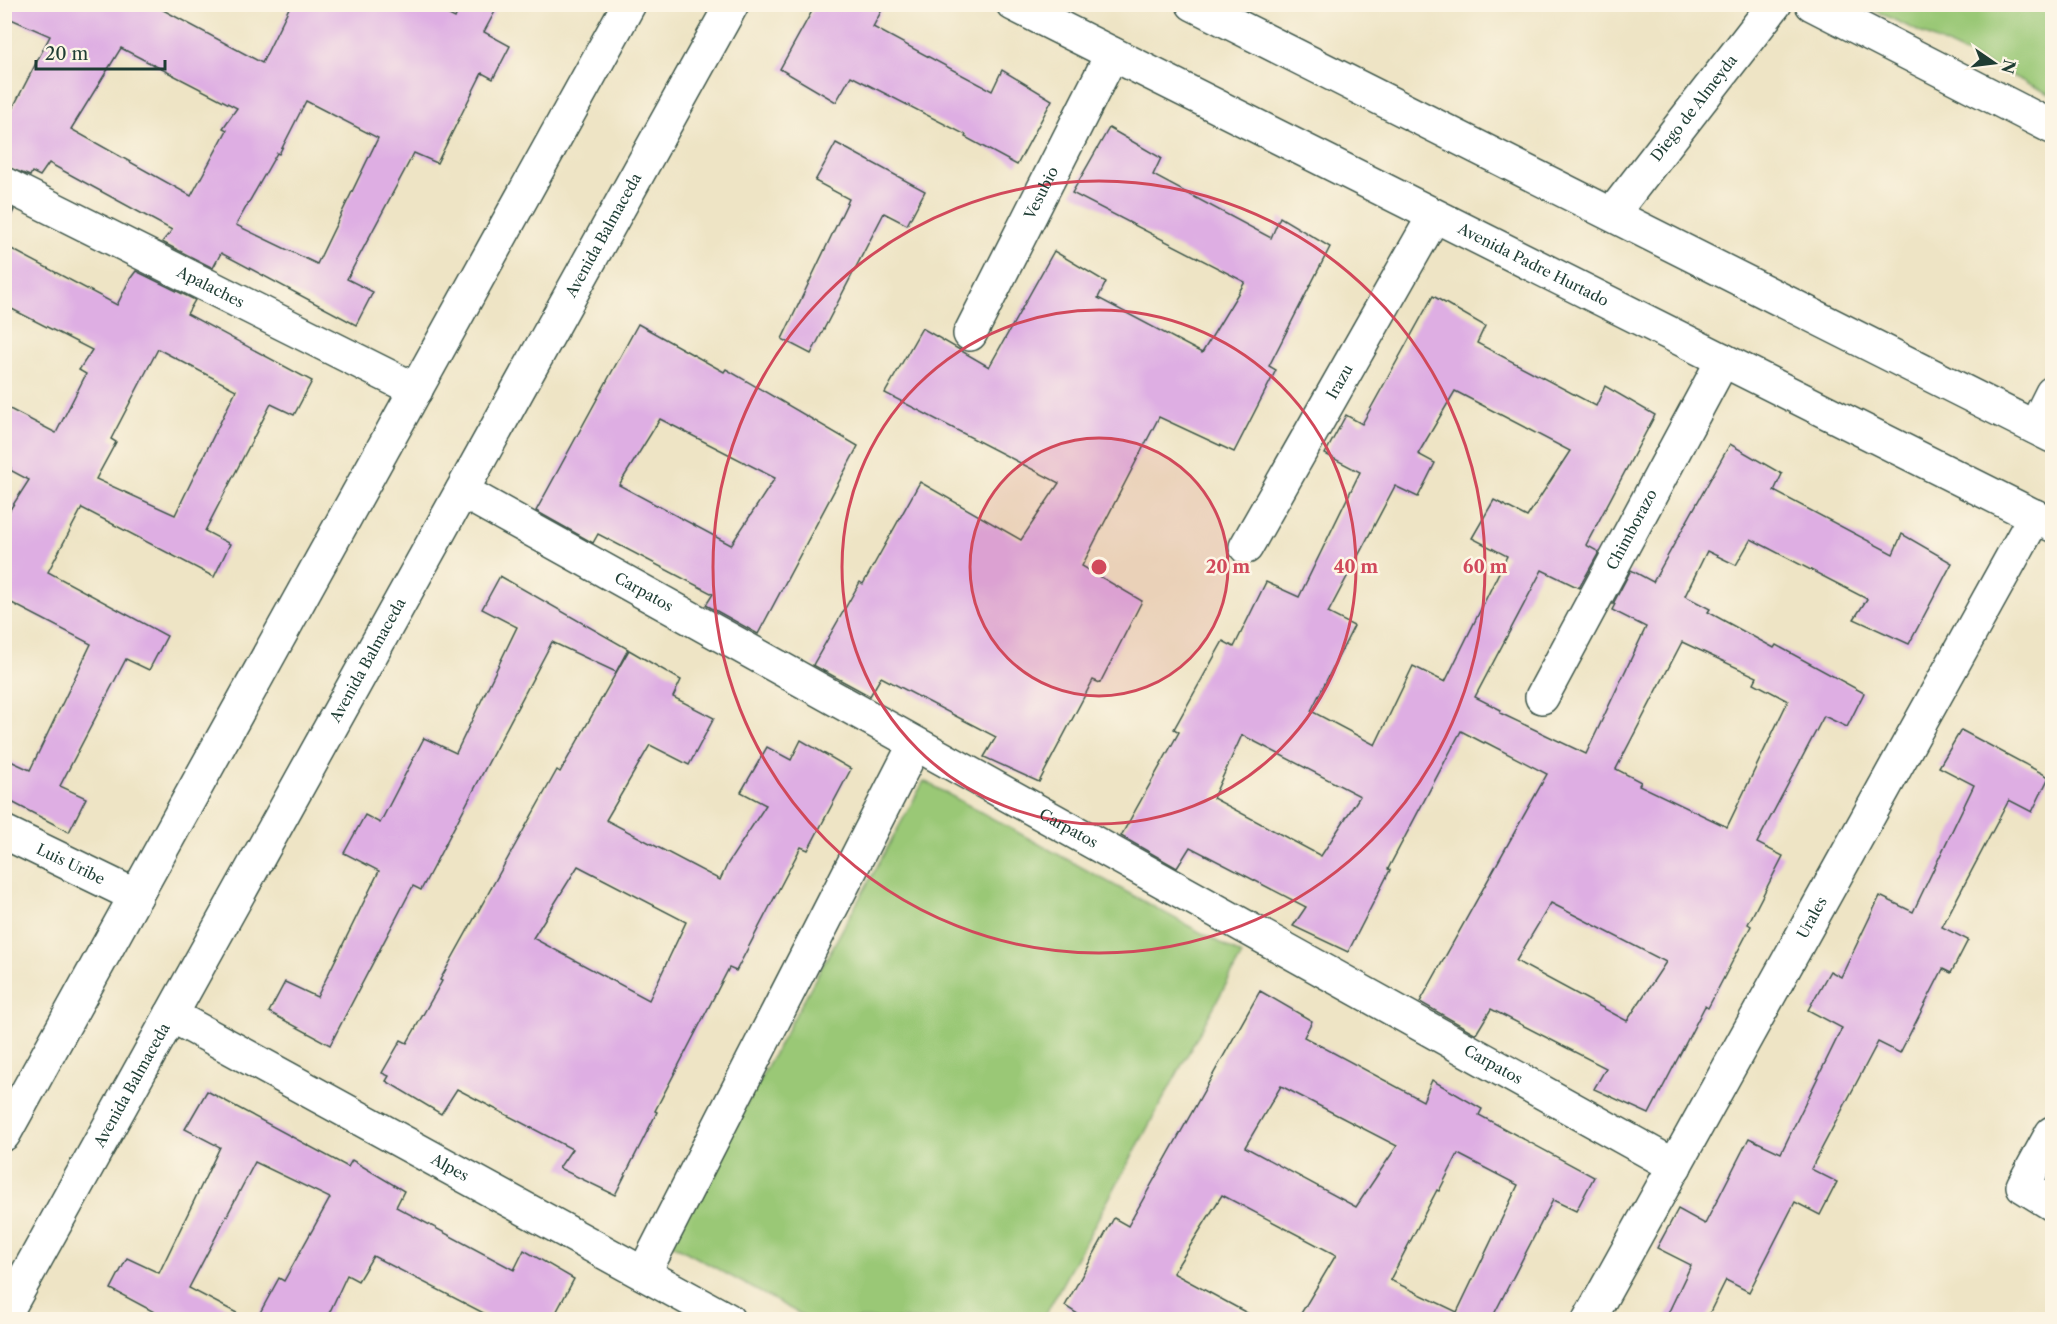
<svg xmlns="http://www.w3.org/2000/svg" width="2057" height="1324" font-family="'Libre Caslon Text',serif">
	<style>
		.green { fill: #9ac876; stroke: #5c8255; stroke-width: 1.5 }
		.building { fill: #deaee3; fill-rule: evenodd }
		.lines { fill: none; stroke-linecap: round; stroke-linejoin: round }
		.minor-casing { stroke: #3e564a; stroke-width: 36 }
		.tertiary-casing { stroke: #3e564a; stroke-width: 36 }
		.primary-casing { stroke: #3e564a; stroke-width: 36 }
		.minor { stroke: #fff; stroke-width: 33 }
		.tertiary { stroke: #fff; stroke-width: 33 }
		.primary { stroke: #fff; stroke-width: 33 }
		.ring { fill: none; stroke: #d1495b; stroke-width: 3 }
		.labels { text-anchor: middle; stroke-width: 5; stroke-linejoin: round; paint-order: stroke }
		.street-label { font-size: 15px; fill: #1f3d34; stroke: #fcf5e5 }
		.centre { fill: #d1495b; stroke: #fcf5e5; stroke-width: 3 }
		.ring-label { font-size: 18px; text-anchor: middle; font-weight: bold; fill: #d1495b; stroke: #fcf5e5; stroke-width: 5; stroke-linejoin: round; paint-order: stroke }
	</style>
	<rect width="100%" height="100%" fill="#fcf5e5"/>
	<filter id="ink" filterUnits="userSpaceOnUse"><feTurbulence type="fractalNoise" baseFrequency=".0167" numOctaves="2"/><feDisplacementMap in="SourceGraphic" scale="12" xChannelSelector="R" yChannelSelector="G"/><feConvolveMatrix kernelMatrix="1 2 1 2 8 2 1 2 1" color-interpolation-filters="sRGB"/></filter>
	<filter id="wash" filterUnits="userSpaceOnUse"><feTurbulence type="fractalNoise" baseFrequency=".008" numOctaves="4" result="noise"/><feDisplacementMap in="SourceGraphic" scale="24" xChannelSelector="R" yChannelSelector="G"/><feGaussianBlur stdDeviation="1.35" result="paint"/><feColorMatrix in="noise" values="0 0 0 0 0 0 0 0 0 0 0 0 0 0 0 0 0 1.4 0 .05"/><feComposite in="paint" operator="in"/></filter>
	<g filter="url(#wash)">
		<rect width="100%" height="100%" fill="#eee4c5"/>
		<g class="green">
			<path d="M 1863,5 L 2052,5 L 2052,95 Z"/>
			<path d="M 924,781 L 1242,955 L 1043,1319 L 809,1319 L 670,1243 Z"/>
		</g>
		<g id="blocks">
			<g class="building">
				<path d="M 4,4 L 152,4 L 262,63 L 291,4 L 427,4 L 455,18 L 461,4 L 499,4 L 484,32 L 510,46 L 493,79 L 482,73 L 437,163 L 414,153 L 347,279 L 373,292 L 356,325 L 221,253 L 213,268 L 162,242 L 172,230 L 49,163 L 40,176 L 32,172 L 30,176 L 4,166 L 4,125 L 50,36 L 4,16 ZM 121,48 L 237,108 L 223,128 L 227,130 L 191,196 L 71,129 ZM 306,101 L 378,138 L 317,264 L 236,225 L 277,153 L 279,154 Z"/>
				<path d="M 816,4 L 885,4 L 873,27 L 992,91 L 1002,70 L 1052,100 L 1017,165 L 965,137 L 966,135 L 851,76 L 836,102 L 780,69 Z"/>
				<path d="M 1109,128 L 1161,158 L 1153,175 L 1271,238 L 1280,217 L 1330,247 L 1269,366 L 1276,370 L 1234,452 L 1159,417 L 1082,566 L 1142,601 L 1100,683 L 1093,680 L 1039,782 L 984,757 L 996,737 L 881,677 L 870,696 L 813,665 L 860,582 L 863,584 L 920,482 L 1021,540 L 1059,483 L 885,393 L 922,328 L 989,367 L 1054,251 L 1106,282 L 1098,298 L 1202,353 L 1245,282 L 1072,193 Z"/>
				<path d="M 836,143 L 925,191 L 907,225 L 884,213 L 811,354 L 782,339 L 849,199 L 815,181 Z"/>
				<path d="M 4,205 L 14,210 L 4,230 Z"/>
				<path d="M 4,245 L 117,305 L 130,279 L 136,271 L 195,300 L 187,314 L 312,381 L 294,415 L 271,404 L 205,531 L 230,544 L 214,577 L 82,508 L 48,572 L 167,636 L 149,670 L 126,659 L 60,786 L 86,798 L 69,832 L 4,798 L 4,758 L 30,770 L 91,644 L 4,599 L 4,519 L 29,480 L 10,470 L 11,468 L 4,464 L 4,406 L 56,433 L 86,374 L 79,370 L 92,350 L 4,305 ZM 158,349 L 236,390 L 175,515 L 96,479 L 116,442 L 111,439 Z"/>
				<path d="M 1433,296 L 1485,326 L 1477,343 L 1596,406 L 1605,386 L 1655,415 L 1586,545 L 1599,552 L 1579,588 L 1542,570 L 1475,697 L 1501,710 L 1500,713 L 1586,754 L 1646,627 L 1612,610 L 1615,604 L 1613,604 L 1631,570 L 1653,582 L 1730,444 L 1782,474 L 1774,491 L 1893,554 L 1902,534 L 1952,563 L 1909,644 L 1854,619 L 1867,599 L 1751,539 L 1736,565 L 1707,551 L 1685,596 L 1710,609 L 1708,612 L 1774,648 L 1776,645 L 1864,693 L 1847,727 L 1824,716 L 1757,843 L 1783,856 L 1748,924 L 1751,926 L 1708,1008 L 1705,1006 L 1649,1114 L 1594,1089 L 1606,1068 L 1491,1009 L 1476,1034 L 1420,1002 L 1547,774 L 1485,742 L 1484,743 L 1461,731 L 1388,869 L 1390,870 L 1348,952 L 1293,926 L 1306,907 L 1190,847 L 1177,868 L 1121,836 L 1179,732 L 1174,729 L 1223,641 L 1234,647 L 1266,582 L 1299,597 L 1360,472 L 1325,454 L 1346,415 L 1362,424 ZM 1455,391 L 1570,451 L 1527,517 L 1494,500 L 1472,538 L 1507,556 L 1445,682 L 1413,666 L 1375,745 L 1311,711 L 1354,626 L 1328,613 L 1395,486 L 1418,497 L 1435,463 L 1418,454 ZM 1682,642 L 1757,677 L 1754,683 L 1788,701 L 1727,827 L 1639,785 L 1641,782 L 1616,769 ZM 1242,735 L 1360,796 L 1321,856 L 1213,798 ZM 1551,903 L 1666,962 L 1627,1021 L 1516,961 Z"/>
				<path d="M 638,324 L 724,372 L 726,369 L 858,446 L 758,634 L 706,605 L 713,594 L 598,534 L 593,543 L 536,511 ZM 660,419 L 775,478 L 731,545 L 619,485 Z"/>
				<path d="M 500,576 L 628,649 L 616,672 L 552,642 L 421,890 L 413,886 L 330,1045 L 269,1012 L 285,982 L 317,997 L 379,871 L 344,853 L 365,815 L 380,823 L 424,738 L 456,753 L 517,627 L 482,609 Z"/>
				<path d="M 629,650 L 681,680 L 673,697 L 714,718 L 689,765 L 650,745 L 606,820 L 720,880 L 728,863 L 766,805 L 741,792 L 767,747 L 791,760 L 801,740 L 851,769 L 808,850 L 801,847 L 736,971 L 729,968 L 655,1111 L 657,1112 L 615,1195 L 559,1168 L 572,1149 L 457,1089 L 441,1114 L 386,1081 L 389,1076 L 382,1073 L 401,1040 L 407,1043 L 442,981 L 440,980 L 557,770 L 560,772 ZM 578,866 L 686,922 L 649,1000 L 533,938 Z"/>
				<path d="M 1961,730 L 2049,777 L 2032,812 L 2009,800 L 1942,927 L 1968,940 L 1951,973 L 1943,969 L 1900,1053 L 1878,1042 L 1811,1169 L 1837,1182 L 1820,1215 L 1795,1202 L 1749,1292 L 1726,1280 L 1706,1320 L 1665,1320 L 1691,1265 L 1657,1248 L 1678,1209 L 1705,1224 L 1749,1138 L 1781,1153 L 1842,1028 L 1808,1010 L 1830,971 L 1841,977 L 1880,896 L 1913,912 L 1974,785 L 1939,767 Z"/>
				<path d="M 1260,991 L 1312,1021 L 1304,1037 L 1423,1101 L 1432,1080 L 1482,1109 L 1479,1115 L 1594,1177 L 1576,1211 L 1553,1200 L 1491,1320 L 1297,1320 L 1336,1255 L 1222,1195 L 1173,1273 L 1260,1320 L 1087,1320 L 1065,1306 L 1114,1218 L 1128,1226 ZM 1281,1086 L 1397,1146 L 1356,1207 L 1245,1147 ZM 1458,1154 L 1518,1185 L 1457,1312 L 1390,1280 L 1437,1190 L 1439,1191 Z"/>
				<path d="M 207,1091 L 348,1167 L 352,1160 L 404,1191 L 396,1207 L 514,1270 L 524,1250 L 574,1279 L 552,1320 L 497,1320 L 373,1256 L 358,1281 L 347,1275 L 326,1320 L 256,1320 L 279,1278 L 284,1281 L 330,1198 L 255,1162 L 189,1288 L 250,1320 L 169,1320 L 111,1289 L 127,1258 L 159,1273 L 220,1147 L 185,1129 Z"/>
			</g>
		</g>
	</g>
	<g filter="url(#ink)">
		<use href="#blocks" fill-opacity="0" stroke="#3e564a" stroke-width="1.5"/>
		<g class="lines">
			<defs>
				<g id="minor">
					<path d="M 1812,4 L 2052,127"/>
					<path id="s1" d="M 4,184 L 416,390"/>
					<path id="s2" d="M 1612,214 L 1775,4"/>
					<path id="s3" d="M 970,334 L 1112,54"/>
					<path d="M 2035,427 L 2052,393"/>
					<path id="s4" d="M 462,491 L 1675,1166"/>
					<path id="s5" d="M 1246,547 L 1434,216"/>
					<path id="s6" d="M 1542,697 L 1723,360"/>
					<path id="s7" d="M 4,832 L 136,896"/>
					<path id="s8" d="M 171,1015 L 728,1320"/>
					<path d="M 2052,1133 L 2023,1186 L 2052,1204"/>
					<path d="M 644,1273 L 915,744"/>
					<path id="s9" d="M 1589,1320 L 2035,516"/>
				</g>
				<g id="tertiary">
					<path d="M 4,1134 L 629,4"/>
					<path id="s10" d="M 4,1316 L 732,4"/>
				</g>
				<g id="primary">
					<path id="s11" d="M 1013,4 L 2052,525"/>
					<path d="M 1193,4 L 2052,436"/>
				</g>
			</defs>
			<use href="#minor" class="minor-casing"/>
			<use href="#tertiary" class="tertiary-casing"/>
			<use href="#primary" class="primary-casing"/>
			<use href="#minor" class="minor"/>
			<use href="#tertiary" class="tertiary"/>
			<use href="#primary" class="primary"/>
		</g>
	</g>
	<circle cx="1099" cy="567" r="129" fill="#d1495b" fill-opacity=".12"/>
	<g class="ring">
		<circle cx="1099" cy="567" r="129"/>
		<circle cx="1099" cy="567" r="257"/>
		<circle cx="1099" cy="567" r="386"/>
	</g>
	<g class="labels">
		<g class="street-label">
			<text dy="5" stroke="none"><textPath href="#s2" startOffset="134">Diego de Almeyda</textPath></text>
			<text dy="5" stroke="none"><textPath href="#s3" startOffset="158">Vesubio</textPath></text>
			<text dy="5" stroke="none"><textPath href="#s10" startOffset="1236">Avenida Balmaceda</textPath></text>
			<text dy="5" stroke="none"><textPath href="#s11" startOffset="582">Avenida Padre Hurtado</textPath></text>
			<text dy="5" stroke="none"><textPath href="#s1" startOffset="231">Apalaches</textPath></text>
			<text dy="5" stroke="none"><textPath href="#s5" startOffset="190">Irazu</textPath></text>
			<text dy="5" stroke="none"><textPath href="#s6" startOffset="190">Chimborazo</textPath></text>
			<text dy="5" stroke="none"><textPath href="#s4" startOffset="208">Carpatos</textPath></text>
			<text dy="5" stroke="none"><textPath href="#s10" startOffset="750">Avenida Balmaceda</textPath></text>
			<text dy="5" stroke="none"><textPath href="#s4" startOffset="694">Carpatos</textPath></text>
			<text dy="5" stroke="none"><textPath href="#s7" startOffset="74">Luis Uribe</textPath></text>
			<text dy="5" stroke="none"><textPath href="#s9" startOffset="460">Urales</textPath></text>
			<text dy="5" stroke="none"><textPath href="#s4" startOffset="1180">Carpatos</textPath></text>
			<text dy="5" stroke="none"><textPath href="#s10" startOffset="264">Avenida Balmaceda</textPath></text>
			<text dy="5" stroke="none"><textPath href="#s8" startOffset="318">Alpes</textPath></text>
		</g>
	</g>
	<circle cx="1099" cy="567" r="9" class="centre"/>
	<g class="ring-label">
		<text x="1228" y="573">20 m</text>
		<text x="1356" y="573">40 m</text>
		<text x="1485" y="573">60 m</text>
	</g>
	<rect width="2057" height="1324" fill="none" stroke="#fcf5e5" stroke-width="24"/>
	<g transform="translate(1994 63) rotate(104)" stroke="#fcf5e5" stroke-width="4.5" paint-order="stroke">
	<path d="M0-4.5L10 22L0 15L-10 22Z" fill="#1f3d34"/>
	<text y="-9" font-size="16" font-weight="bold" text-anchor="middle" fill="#1f3d34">N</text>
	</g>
	<path d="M36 60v9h129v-9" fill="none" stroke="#1f3d34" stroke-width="3"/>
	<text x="45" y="60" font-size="18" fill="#1f3d34" stroke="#fcf5e5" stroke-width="4.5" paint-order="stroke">20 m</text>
</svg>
